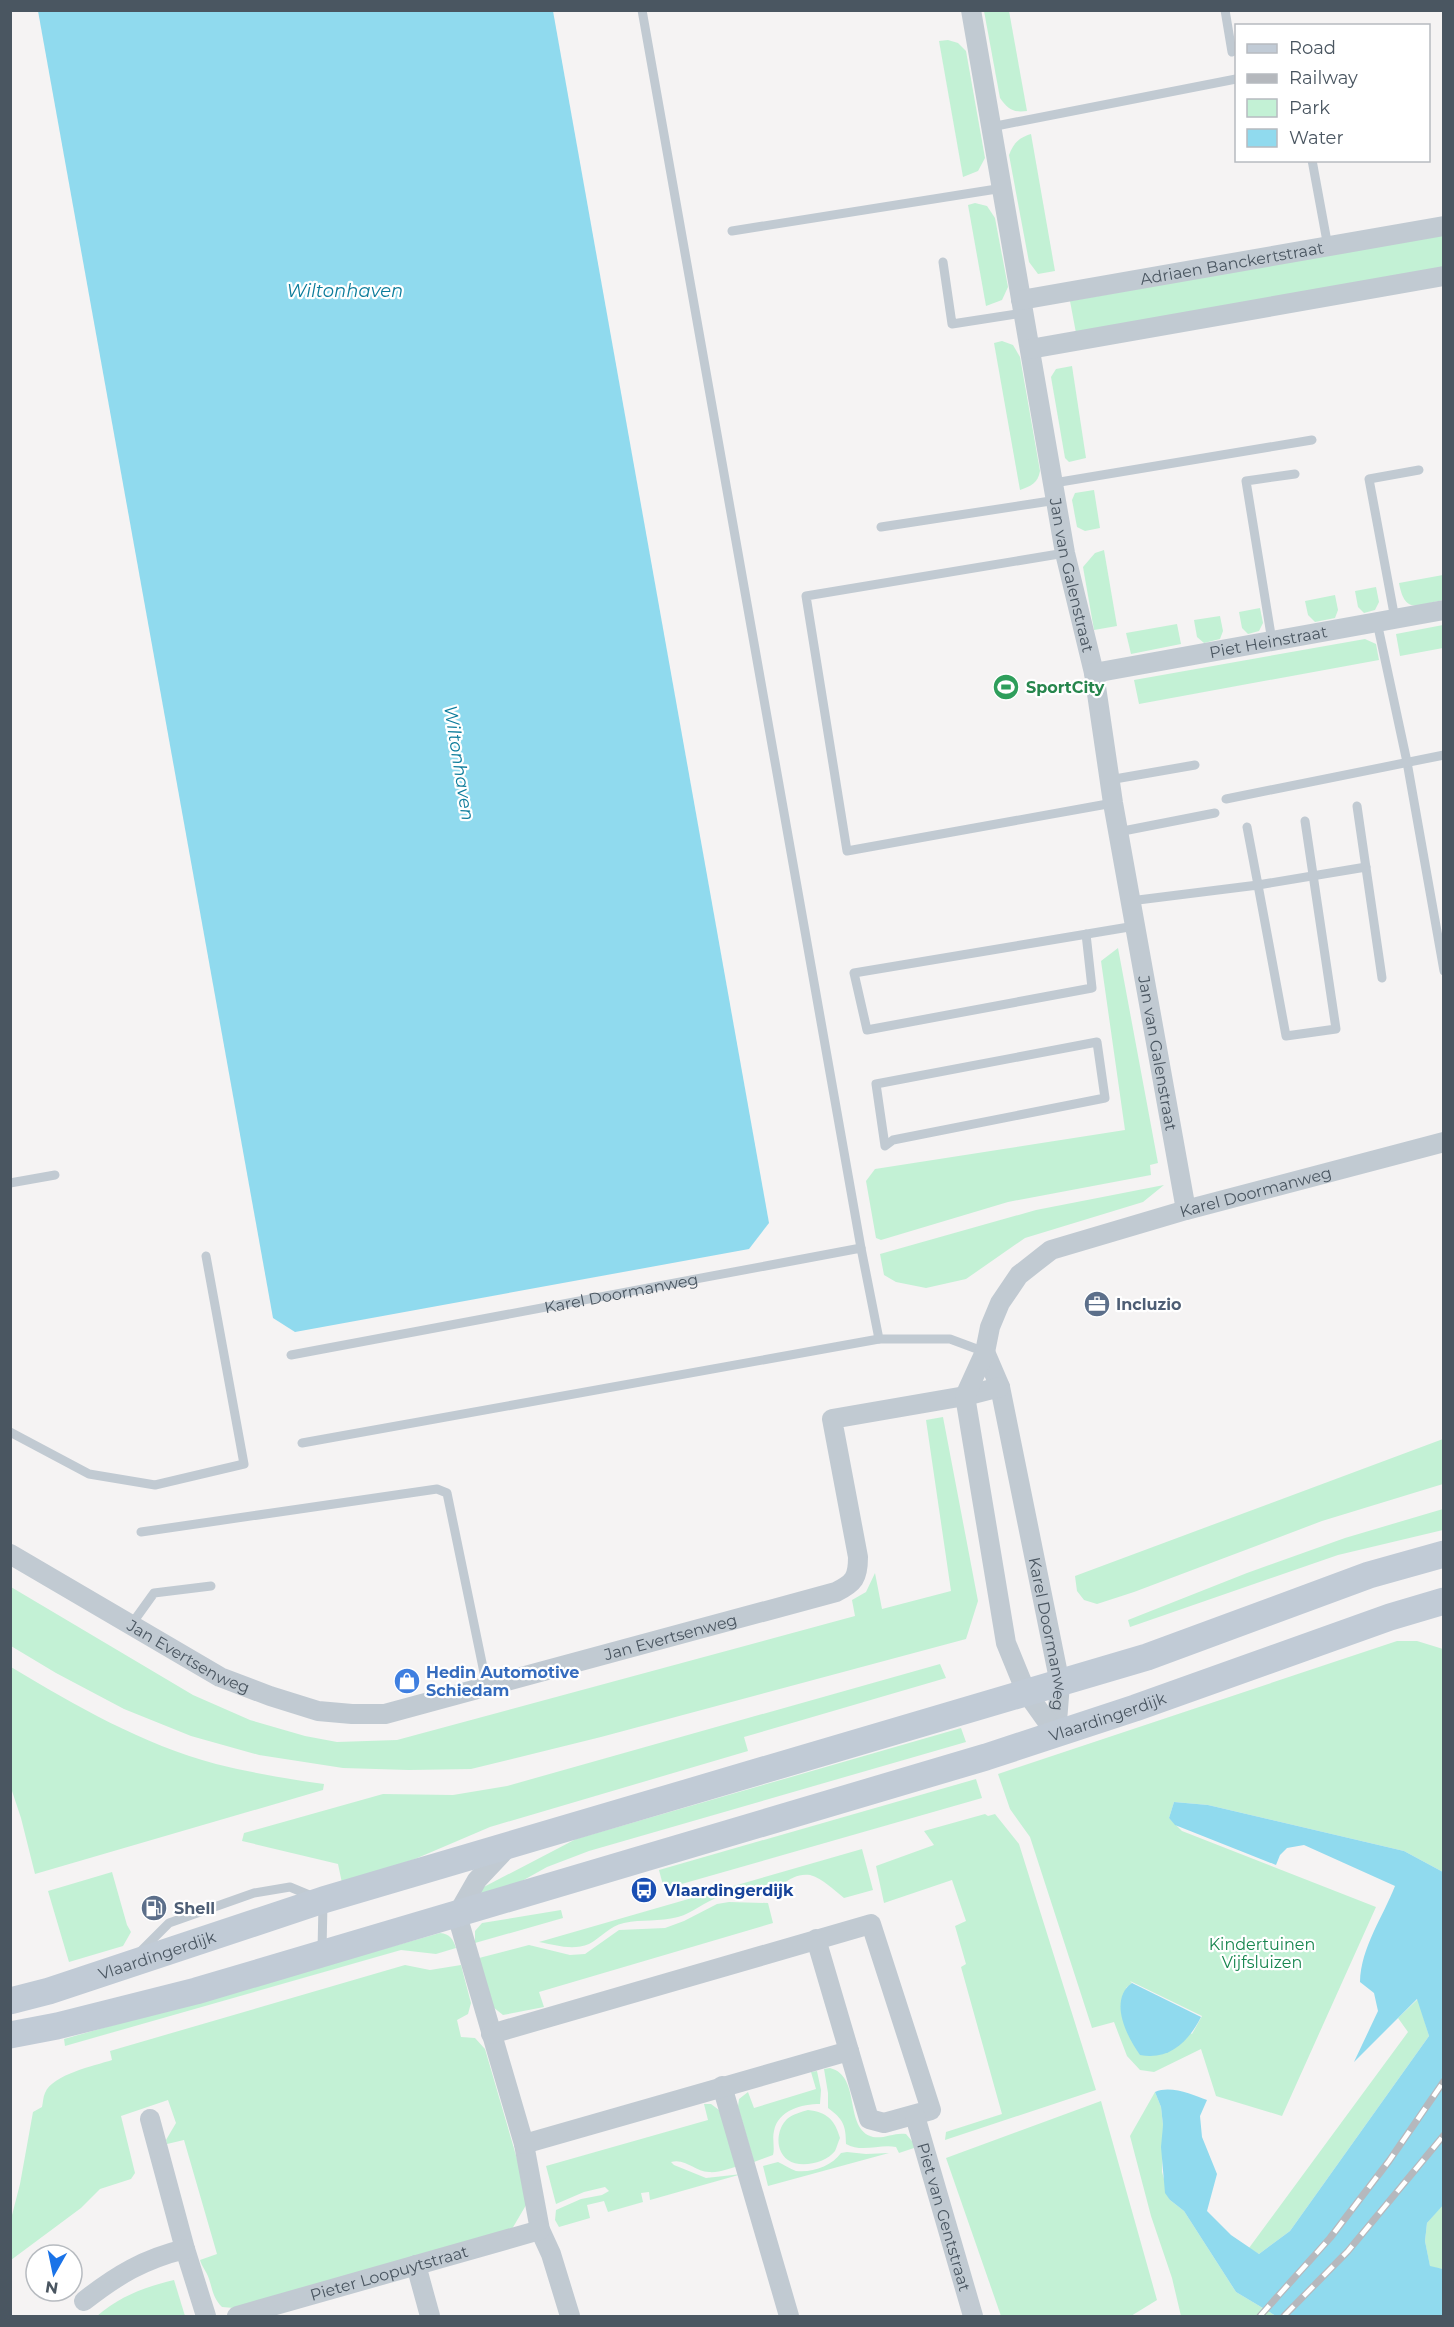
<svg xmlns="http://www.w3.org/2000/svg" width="1454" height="2327" font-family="Montserrat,sans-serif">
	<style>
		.green { fill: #c3f1d5; fill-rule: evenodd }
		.water { fill: #90daee }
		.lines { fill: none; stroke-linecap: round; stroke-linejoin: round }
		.service { stroke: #c1cad2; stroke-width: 9 }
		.minor { stroke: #c1cad2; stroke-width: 20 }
		.secondary { stroke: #c1cbd6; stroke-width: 27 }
		.rail-casing { stroke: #b5b8bd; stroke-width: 7 }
		.rail { stroke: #fff; stroke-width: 4.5; stroke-dasharray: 14; stroke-linecap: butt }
		.labels { text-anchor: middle; stroke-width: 4.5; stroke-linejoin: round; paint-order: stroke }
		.street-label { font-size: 16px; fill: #4a5661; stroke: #fff }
		.leisure-label { font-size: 16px; font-weight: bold; fill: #27864d; stroke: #fff; text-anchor: start }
		.service-label { font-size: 16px; font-weight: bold; fill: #4e5e75; stroke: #fff; text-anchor: start }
		.shop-label { font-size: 16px; font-weight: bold; fill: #366cbe; stroke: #fff; text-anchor: start }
		.transit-label { font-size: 16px; font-weight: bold; fill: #164399; stroke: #fff; text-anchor: start }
		.park-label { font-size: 16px; fill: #17864f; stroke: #fff }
		.water-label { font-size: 18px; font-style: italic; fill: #0c7c9b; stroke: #fff }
	</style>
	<rect width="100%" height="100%" fill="#f5f3f3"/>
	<g class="green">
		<path d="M 984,11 L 1009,11 L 1027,111 C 1013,113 1008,109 1000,98 Z"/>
		<path d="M 948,40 L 958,43 L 966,51 L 985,158 L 978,171 L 963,177 L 939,41 Z"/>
		<path d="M 1031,134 L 1055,271 L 1038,274 L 1029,262 L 1009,155 C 1014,143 1018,138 1031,134 Z"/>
		<path d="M 975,203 L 987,206 L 995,218 L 1008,287 L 1002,300 L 986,306 L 968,205 Z"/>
		<path d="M 1443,235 L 1443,267 L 1076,333 L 1070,301 Z"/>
		<path d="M 1002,341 L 1013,345 L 1020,357 L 1040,471 C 1038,483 1031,486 1020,490 L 994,343 Z"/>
		<path d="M 1072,366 L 1086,458 L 1069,462 L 1065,458 L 1051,377 L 1056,369 Z"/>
		<path d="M 1094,490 L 1100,528 L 1085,531 L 1077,527 L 1072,500 L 1075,493 Z"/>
		<path d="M 1104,550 L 1117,626 L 1094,630 L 1083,567 L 1095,553 Z"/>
		<path d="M 1443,575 L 1443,600 C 1417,605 1405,615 1399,583 Z"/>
		<path d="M 1376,587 L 1379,602 L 1375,610 L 1364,613 L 1358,607 L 1355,591 Z"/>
		<path d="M 1335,595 L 1338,610 L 1335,618 L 1315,622 L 1308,615 L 1305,601 Z"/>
		<path d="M 1260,608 L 1263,623 L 1259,631 L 1248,634 L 1242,628 L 1239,612 Z"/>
		<path d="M 1220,616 L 1223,631 L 1220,639 L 1204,643 L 1197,637 L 1194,620 Z"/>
		<path d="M 1177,624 L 1181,644 L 1131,654 L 1126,633 Z"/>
		<path d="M 1443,625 L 1443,648 L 1400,656 L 1396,634 Z"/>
		<path d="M 1365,639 L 1376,644 L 1379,660 L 1139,704 L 1134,680 Z"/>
		<path d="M 1118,948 L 1158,1163 L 1150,1165 L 1151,1175 L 1008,1202 L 881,1240 L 876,1238 L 866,1181 L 875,1169 L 1125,1130 L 1101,961 Z"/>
		<path d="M 1164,1185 L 1143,1202 L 1025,1238 L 966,1279 L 926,1288 L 896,1282 L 884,1275 L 880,1254 L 1036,1210 Z"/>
		<path d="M 943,1417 L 978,1601 L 966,1639 L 601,1737 L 471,1769 L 409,1770 L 343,1768 L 259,1755 L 191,1736 L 124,1709 L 56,1673 L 11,1646 L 11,1587 L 193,1695 L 250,1720 L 305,1736 L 337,1742 L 397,1740 L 855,1616 L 852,1600 L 866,1592 L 875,1573 L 882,1609 L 951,1591 L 926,1420 Z"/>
		<path d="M 1443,1439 L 1443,1484 L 1322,1521 L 1134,1592 L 1097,1604 L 1084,1600 L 1077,1591 L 1075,1576 Z"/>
		<path d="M 1443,1509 L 1443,1530 L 1338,1555 L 1130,1627 L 1128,1620 L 1247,1573 L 1345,1538 Z"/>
		<path d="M 1397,1641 L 1417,1641 L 1443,1649 L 1443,1872 L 1404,1851 L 1208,1805 L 1174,1802 L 1169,1818 L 1182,1831 L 1376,1907 L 1282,2116 L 1216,2096 L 1201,2049 L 1154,2072 L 1140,2070 L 1127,2056 L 1114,2022 L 1092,2028 L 1030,1837 L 1010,1809 L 998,1774 ZM 1130,1981 L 1202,2016 L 1192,2034 L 1126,1988 L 1132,1983 Z"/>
		<path d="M 940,1664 L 946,1678 L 744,1737 L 748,1751 L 490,1827 L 415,1859 L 342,1883 L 338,1864 L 242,1841 L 244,1833 L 383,1794 L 453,1795 L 507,1786 Z"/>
		<path d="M 11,1667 C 76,1706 142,1744 216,1764 C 252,1773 288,1779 324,1784 L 323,1790 L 35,1874 L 21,1818 L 11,1788 Z"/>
		<path d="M 961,1728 L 966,1742 L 589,1851 L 547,1867 L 513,1886 L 481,1895 L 478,1890 L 576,1839 Z"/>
		<path d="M 976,1779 L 982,1798 L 664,1889 L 659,1870 Z"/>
		<path d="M 985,1814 L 988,1816 L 995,1814 L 1019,1844 L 1096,2090 L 945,2140 L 946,2132 L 1002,2114 L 961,1967 L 966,1964 L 955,1926 L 966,1921 L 952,1880 L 884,1903 L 876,1866 L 934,1845 L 924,1831 Z"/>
		<path d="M 862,1849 L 873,1890 L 844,1898 C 834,1890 822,1878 810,1875 C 789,1872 779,1892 761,1896 C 747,1899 733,1894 720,1897 C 705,1901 693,1913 678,1917 C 659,1922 642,1919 624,1923 C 609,1926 601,1938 589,1944 C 572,1951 556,1945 539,1942 Z"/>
		<path d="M 112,1872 L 127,1925 L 131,1932 L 123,1946 L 69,1962 L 48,1891 Z"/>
		<path d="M 729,1902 L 768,1903 L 773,1923 L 539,1992 L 544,2007 L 503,2015 L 493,2007 L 479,1958 L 529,1945 L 570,1955 L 585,1954 L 619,1930 L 665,1928 L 684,1921 L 717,1904 Z"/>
		<path d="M 561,1910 L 563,1918 L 475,1943 L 475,1931 L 482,1923 Z"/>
		<path d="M 440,1933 C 450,1934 453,1939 456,1948 L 436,1954 L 401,1950 L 65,2046 L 64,2039 Z"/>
		<path d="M 405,1965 L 430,1970 L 461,1965 L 471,2003 L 468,2014 L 457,2020 L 461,2037 L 475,2038 L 485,2049 L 529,2200 L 512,2229 L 234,2308 L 222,2307 C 213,2298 213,2291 209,2279 C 207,2272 202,2267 200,2260 L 217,2254 L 184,2140 L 167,2144 L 166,2140 L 176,2123 L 168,2100 L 121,2116 L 135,2173 L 131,2179 L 100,2189 L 81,2208 L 11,2260 L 11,2219 L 20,2184 L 33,2112 L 42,2107 C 43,2103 43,2097 45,2093 C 53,2074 94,2066 112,2060 L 110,2051 Z"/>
		<path d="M 1418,1999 L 1429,2036 L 1290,2231 L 1259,2254 L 1249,2248 L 1408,2032 L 1398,2018 Z"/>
		<path d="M 830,2068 C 862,2076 843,2129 873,2137 C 884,2139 895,2132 906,2134 L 917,2147 L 899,2153 L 896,2147 C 879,2144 862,2153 846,2144 C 846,2125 843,2119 828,2108 L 828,2093 L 824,2069 Z"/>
		<path d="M 817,2071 L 821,2090 L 820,2104 C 802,2104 778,2110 774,2131 C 772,2139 775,2148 773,2155 L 754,2162 L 738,2107 L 739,2099 L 748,2092 L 754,2108 L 816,2089 L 811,2072 Z"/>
		<path d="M 1155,2092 L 1161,2107 L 1163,2125 L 1162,2172 L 1170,2200 L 1184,2211 L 1236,2292 L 1276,2316 L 1181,2316 L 1172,2278 L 1151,2216 L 1130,2136 Z"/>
		<path d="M 1101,2101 L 1157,2300 L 1131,2316 L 1001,2316 L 946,2158 Z"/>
		<path d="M 704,2104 L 711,2104 L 719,2110 L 739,2166 C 730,2168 719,2173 709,2172 C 695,2172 686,2158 671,2162 L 674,2165 L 706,2178 L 742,2174 L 650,2200 L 649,2192 L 641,2193 L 643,2202 L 608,2212 L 604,2201 L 587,2205 L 590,2218 L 559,2227 L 555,2220 L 556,2210 L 581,2199 L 602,2195 L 609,2191 L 605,2187 L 584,2192 L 556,2204 L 546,2166 L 708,2120 Z"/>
		<path d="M 808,2110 C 827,2112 835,2120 840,2138 C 838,2142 837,2147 835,2151 C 826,2163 800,2169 788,2160 C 775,2151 776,2130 787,2119 C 793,2114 801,2112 808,2110 Z"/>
		<path d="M 847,2152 L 866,2154 L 889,2153 L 768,2186 L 763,2166 L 778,2162 C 783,2164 790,2169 796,2171 C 812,2173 832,2166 841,2153 Z"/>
		<path d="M 1443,2204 L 1443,2269 L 1430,2267 L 1425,2241 L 1427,2223 Z"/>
		<path d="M 174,2280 L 185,2316 L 97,2316 C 120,2296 145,2287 174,2280 Z"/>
	</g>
	<g class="water">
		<path d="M 38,11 L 553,11 L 769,1223 L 749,1249 L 295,1332 L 273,1318 Z"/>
		<path d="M 1174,1802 L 1208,1805 L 1404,1851 L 1443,1872 L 1444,2204 L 1427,2223 L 1425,2241 L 1430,2266 L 1443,2269 L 1443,2316 L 1276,2316 L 1236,2292 L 1184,2211 L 1170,2200 L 1165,2193 L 1161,2147 L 1163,2125 L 1161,2107 L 1155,2092 C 1171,2085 1193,2095 1207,2100 L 1200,2116 L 1202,2137 L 1217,2174 L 1207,2211 L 1231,2235 L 1259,2254 L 1290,2231 L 1429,2036 L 1417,1999 L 1354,2062 L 1378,2011 L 1374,1993 L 1360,1982 C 1361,1947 1383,1917 1395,1886 L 1304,1845 L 1287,1848 L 1280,1855 L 1276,1865 L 1175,1825 L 1169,1818 Z"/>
		<path d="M 1132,1983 L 1201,2017 C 1189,2041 1169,2061 1140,2055 C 1127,2037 1108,2000 1132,1983 Z"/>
	</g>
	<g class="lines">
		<g class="service">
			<path d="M 642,10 L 861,1248"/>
			<path d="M 1225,10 L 1232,52"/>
			<path d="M 991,127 L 1236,79"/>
			<path d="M 1312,160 L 1328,247"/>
			<path d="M 732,231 L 1003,188"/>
			<path d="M 943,262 L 952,324 L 1023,313"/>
			<path d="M 1054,483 L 1312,440"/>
			<path d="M 881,527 L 1057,500"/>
			<path d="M 1065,553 L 806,596 L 847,851 L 1113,803"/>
			<path d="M 1395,619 L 1369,479 L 1419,470"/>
			<path d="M 1377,622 L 1407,762 L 1444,971"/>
			<path d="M 1272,641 L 1246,481 L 1295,474"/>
			<path d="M 1109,780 L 1195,765"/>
			<path d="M 1226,799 L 1444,755"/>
			<path d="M 1357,806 L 1382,978"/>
			<path d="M 1247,827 L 1258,885 L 1366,867"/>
			<path d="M 1118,832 L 1215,813"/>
			<path d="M 1130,901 L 1258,885 L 1286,1036 L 1336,1029 L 1305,821"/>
			<path d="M 1086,934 L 1092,988 L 867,1030 L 854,973 L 1135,926"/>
			<path d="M 1097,1042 L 1105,1098 L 893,1140 L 885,1146 L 876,1084 Z"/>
			<path d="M 10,1183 L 55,1175"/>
			<path id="s1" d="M 291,1355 L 861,1248 L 879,1339 L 950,1339 L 985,1352"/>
			<path d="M 10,1432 L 89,1474 L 155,1485 L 244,1464 L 206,1256"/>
			<path d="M 302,1443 L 879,1339"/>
			<path d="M 141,1532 L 437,1489 L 447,1493 L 487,1687"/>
			<path d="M 131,1625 L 154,1593 L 211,1586"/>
			<path d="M 322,1950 L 323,1904"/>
			<path d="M 140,1952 L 169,1923 L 254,1893 L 290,1887 L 314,1897"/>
		</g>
		<g class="minor">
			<path id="s2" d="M 971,10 L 1065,553 L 1094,673 L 1113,803 L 1186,1210"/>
			<path id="s3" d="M 1021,300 L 1444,226"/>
			<path d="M 1030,349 L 1444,276"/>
			<path id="s4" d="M 1094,673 L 1444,610"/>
			<path id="s5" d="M 985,1352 L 1000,1387 L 1060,1684 L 1056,1734"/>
			<path id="s6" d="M 10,1554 L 220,1677 L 270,1696 L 318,1711 L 352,1714 L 385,1714 L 836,1592 C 854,1583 858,1578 858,1557 L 832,1419 L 965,1396 L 1000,1387"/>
			<path id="s7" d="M 1056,1734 L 1026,1692 L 1006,1643 L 965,1396 L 985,1352 L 990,1327 L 1000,1303 L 1019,1275 L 1051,1250 L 1186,1210 L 1444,1142"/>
			<path d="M 508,1847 L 477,1880 L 457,1915 L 524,2144 L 540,2230 L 551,2254 L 570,2316"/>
			<path d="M 491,2034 L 871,1924 L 931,2110 L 884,2123 L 869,2119 L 816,1939"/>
			<path d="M 722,2086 L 789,2316"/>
			<path id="s8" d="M 915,2116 L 973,2316"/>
			<path d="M 150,2119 L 185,2249 L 206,2316"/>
			<path d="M 524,2144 L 849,2051"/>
			<path d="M 416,2265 L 430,2316"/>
			<path d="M 84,2301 C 117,2275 144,2259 185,2249"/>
			<path id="s9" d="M 237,2316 L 540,2230"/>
		</g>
		<g class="secondary">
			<path id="s10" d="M 10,2001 L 49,1991 L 323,1900 L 1147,1657 L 1369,1575 L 1444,1554"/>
			<path id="s11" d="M 10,2035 L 57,2026 L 196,1991 L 986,1757 L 1135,1708 L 1390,1617 L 1444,1601"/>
		</g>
		<defs>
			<g id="rail">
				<path d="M 1260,2316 L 1330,2238 L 1389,2161 L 1444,2081"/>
				<path d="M 1284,2316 L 1348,2251 L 1444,2135"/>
			</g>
		</defs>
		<use href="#rail" class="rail-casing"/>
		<use href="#rail" class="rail"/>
	</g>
	<defs>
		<symbol id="stadium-disc" viewBox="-11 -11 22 22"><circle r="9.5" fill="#2e9e5b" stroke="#fff"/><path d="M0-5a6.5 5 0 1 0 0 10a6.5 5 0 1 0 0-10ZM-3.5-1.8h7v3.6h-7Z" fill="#fff"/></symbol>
		<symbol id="office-disc" viewBox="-11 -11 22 22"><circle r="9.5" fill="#5c6f8a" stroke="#fff"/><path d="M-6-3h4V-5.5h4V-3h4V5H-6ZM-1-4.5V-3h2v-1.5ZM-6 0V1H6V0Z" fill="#fff"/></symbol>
		<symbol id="shop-disc" viewBox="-11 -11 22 22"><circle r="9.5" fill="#3f7fe0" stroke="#fff"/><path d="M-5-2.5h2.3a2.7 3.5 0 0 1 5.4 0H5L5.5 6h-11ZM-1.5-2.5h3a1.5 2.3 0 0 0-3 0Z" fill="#fff"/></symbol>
		<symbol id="bus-disc" viewBox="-11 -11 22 22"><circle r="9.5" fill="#1a4fb4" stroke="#fff"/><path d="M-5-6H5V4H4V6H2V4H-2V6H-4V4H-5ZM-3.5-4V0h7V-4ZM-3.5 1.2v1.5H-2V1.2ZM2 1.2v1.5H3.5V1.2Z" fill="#fff"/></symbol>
		<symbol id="fuel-disc" viewBox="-11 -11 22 22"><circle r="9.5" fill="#5c6f8a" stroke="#fff"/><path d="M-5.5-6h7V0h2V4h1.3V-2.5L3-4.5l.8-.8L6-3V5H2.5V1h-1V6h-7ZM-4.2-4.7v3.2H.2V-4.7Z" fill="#fff"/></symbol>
	</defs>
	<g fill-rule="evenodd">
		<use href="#stadium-disc" x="991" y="672" width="30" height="30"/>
		<use href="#office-disc" x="1082" y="1289" width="30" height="30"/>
		<use href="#shop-disc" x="392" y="1666" width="30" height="30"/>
		<use href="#bus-disc" x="629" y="1875" width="30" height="30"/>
		<use href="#fuel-disc" x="139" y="1893" width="30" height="30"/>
	</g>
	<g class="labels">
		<g class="street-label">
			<text dy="6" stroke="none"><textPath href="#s3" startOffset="214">Adriaen Banckertstraat</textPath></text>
			<text dy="6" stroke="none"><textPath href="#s2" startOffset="574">Jan van Galenstraat</textPath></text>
			<text dy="6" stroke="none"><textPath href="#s4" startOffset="177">Piet Heinstraat</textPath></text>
			<text dy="6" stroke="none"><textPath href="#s2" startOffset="1060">Jan van Galenstraat</textPath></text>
			<text dy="6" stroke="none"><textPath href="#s7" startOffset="742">Karel Doormanweg</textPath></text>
			<text dy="6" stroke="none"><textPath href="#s1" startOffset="336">Karel Doormanweg</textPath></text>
			<text dy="6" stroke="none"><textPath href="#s5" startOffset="290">Karel Doormanweg</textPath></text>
			<text dy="6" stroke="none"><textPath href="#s6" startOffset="710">Jan Evertsenweg</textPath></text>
			<text dy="6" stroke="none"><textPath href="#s6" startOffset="206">Jan Evertsenweg</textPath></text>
			<text dy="6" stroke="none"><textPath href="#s11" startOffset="1143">Vlaardingerdijk</textPath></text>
			<text dy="6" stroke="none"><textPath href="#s10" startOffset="154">Vlaardingerdijk</textPath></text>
			<text dy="6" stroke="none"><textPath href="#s8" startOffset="105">Piet van Gentstraat</textPath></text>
			<text dy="6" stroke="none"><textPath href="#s9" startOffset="158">Pieter Loopuytstraat</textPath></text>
		</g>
		<g class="leisure-label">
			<text x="1026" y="693">SportCity</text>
		</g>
		<g class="service-label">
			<text x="1116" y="1310">Incluzio</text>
			<text x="174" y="1914">Shell</text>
		</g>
		<g class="shop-label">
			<text x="426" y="1678">Hedin Automotive<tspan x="426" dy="18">Schiedam</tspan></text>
		</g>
		<g class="transit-label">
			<text x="664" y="1896">Vlaardingerdijk</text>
		</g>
		<g class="park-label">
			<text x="1262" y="1950">Kindertuinen<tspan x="1262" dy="18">Vijfsluizen</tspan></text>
		</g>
		<g class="water-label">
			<text x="345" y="297">Wiltonhaven</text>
			<text transform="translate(459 763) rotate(81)" y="6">Wiltonhaven</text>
		</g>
	</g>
	<rect width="1454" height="2327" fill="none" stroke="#4a5661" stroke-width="24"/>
	<rect x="1235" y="24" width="195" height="138" fill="#ffffff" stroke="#b7bbc0" stroke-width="1.5"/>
	<rect x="1247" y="44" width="30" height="9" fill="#c1cbd6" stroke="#b7bbc0" stroke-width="1.5"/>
	<text x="1289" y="54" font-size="18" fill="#4a5661">Road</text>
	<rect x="1247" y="74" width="30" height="9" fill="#b5b8bd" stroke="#b7bbc0" stroke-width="1.5"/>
	<text x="1289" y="84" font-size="18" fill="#4a5661">Railway</text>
	<rect x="1247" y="99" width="30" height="18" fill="#c3f1d5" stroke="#b7bbc0" stroke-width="1.5"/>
	<text x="1289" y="114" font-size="18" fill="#4a5661">Park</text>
	<rect x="1247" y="129" width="30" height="18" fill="#90daee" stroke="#b7bbc0" stroke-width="1.5"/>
	<text x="1289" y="144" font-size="18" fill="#4a5661">Water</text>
	<g transform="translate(54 2273) rotate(189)"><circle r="28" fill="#ffffff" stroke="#b7bbc0" stroke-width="1.5"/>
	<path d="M0-4.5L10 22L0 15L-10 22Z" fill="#1a73e8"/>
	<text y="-9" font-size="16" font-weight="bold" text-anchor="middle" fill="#4a5661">N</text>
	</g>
</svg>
